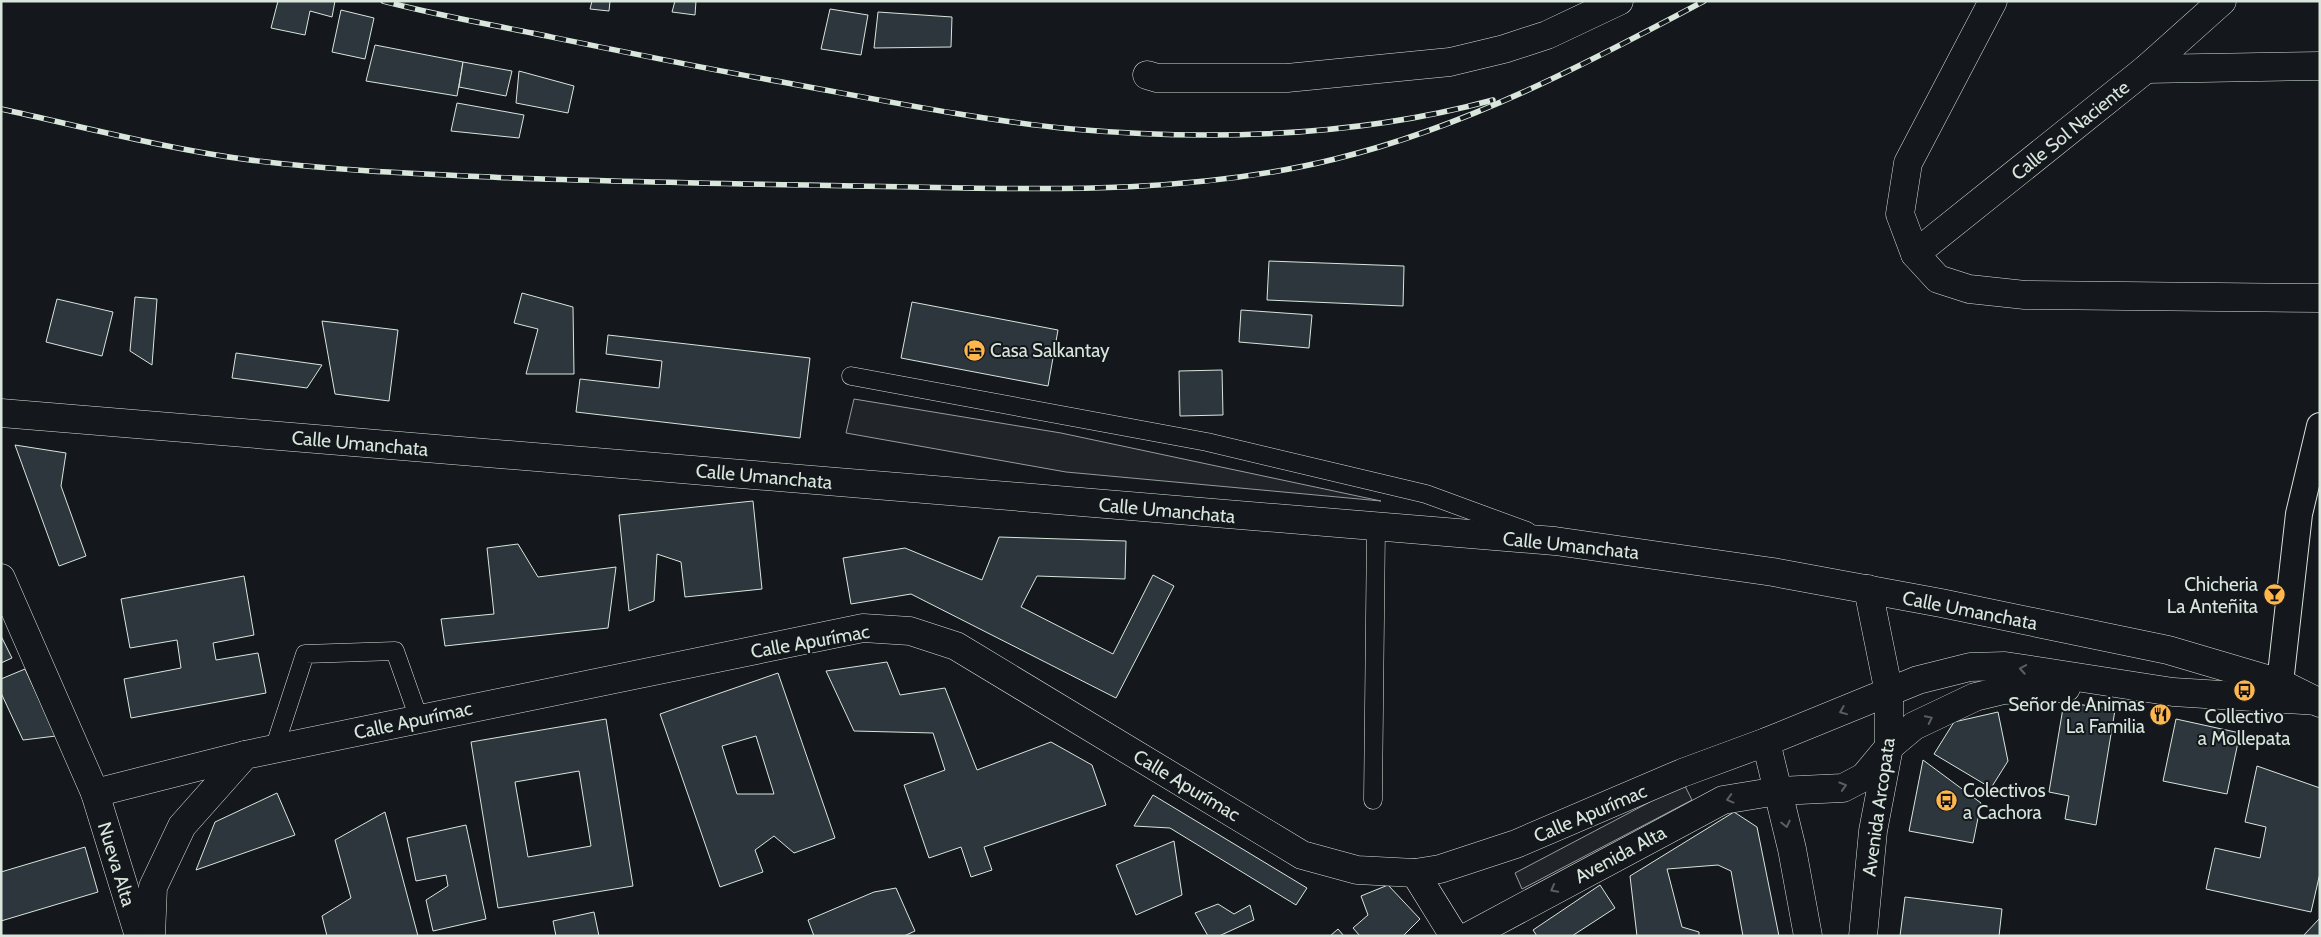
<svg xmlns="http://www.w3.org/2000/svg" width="2321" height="937" font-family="Cabin,sans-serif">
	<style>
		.green { fill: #202428; stroke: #939e99 }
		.building { fill: #2c363c; stroke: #d8e6dc; fill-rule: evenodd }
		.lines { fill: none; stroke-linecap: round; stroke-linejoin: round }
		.service-casing { stroke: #d8e6dc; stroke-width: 19 }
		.pedestrian-casing { stroke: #d8e6dc; stroke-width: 28 }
		.minor-casing { stroke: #d8e6dc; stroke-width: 29 }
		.secondary-casing { stroke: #d8e6dc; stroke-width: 29 }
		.service { stroke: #14181c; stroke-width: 18 }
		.pedestrian { stroke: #14181c; stroke-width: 26 }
		.minor { stroke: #14181c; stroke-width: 28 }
		.secondary { stroke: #14181c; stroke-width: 28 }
		.rail-casing { stroke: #d8e6dc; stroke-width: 5.5 }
		.rail { stroke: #14181c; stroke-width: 4; stroke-dasharray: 11; stroke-linecap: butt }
		.oneway { stroke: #59605f }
		.labels { text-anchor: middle; stroke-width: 4; stroke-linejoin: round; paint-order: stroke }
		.street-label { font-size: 19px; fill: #d8e6dc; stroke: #14181c }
		.poi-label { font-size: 19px; fill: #d8e6dc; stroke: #14181c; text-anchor: start }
	</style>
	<rect width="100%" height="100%" fill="#14181c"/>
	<g class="green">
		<path d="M 854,399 L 1061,433 L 1381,501 L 1066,472 L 846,433 Z"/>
		<path d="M 1684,784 L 1692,800 L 1522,889 L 1515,873 Z"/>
	</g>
	<g class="building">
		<path d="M 278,1 L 335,1 L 332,17 L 310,11 L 305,35 L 271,28 Z"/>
		<path d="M 592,1 L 610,1 L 609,11 L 590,9 Z"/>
		<path d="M 675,1 L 696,1 L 695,15 L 672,12 Z"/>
		<path d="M 830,9 L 868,15 L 861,55 L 821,49 Z"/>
		<path d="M 341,10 L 374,18 L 365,59 L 332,52 Z"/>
		<path d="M 878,12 L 952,17 L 951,47 L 874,48 Z"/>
		<path d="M 375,45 L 463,62 L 457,96 L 366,81 Z"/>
		<path d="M 463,62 L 512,71 L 506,96 L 459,87 Z"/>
		<path d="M 519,71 L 574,86 L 568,113 L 516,103 Z"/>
		<path d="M 457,103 L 524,115 L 519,138 L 451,131 Z"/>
		<path d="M 1269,261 L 1404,266 L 1403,306 L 1267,300 Z"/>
		<path d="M 522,293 L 573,307 L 574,374 L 526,374 L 538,329 L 514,323 Z"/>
		<path d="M 135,297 L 157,299 L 152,365 L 130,351 Z"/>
		<path d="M 57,299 L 113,312 L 102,356 L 46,342 Z"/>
		<path d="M 912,302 L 1058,330 L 1048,386 L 901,358 Z"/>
		<path d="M 1241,310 L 1312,315 L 1309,348 L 1239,342 Z"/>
		<path d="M 322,321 L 398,330 L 389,401 L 335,394 Z"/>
		<path d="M 608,335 L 810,358 L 800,438 L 576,412 L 580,379 L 659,388 L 662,361 L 606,354 Z"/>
		<path d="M 236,353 L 322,365 L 307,388 L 232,378 Z"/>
		<path d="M 1222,370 L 1223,415 L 1180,416 L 1179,371 Z"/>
		<path d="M 15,445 L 66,453 L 61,486 L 86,556 L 59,566 Z"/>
		<path d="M 753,501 L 762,589 L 685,597 L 681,562 L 657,554 L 654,601 L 629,611 L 619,515 Z"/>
		<path d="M 999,537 L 1126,541 L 1125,579 L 1037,576 L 1021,607 L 1113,654 L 1153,575 L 1174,586 L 1116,698 L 911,594 L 851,604 L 843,558 L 905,548 L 982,580 Z"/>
		<path d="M 518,544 L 538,577 L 616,567 L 608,628 L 445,646 L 441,619 L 494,614 L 487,548 Z"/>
		<path d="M 244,576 L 254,635 L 213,643 L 216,660 L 258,653 L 266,693 L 131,718 L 124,679 L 181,668 L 177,640 L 130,648 L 121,599 Z"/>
		<path d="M 1,636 L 12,658 L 1,663 Z"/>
		<path d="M 887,662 L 900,695 L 945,688 L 977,770 L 1051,742 L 1092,765 L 1106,805 L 984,847 L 992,870 L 971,877 L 961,847 L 929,858 L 904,785 L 945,770 L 933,733 L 854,731 L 826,671 Z"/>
		<path d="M 25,669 L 56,736 L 23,740 L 1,693 L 1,679 Z"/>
		<path d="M 778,673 L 835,838 L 794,853 L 774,836 L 755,850 L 763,872 L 720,887 L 660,714 ZM 756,736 L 774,794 L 737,794 L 722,746 Z"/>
		<path d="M 2064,702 L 2115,710 L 2096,825 L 2065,819 L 2069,796 L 2049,792 Z"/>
		<path d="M 1998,712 L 2008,761 L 1991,788 L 1934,754 L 1954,722 Z"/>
		<path d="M 606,719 L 633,886 L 498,908 L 471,742 ZM 579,771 L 591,846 L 528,857 L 515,782 Z"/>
		<path d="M 2176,719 L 2240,733 L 2227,794 L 2163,781 Z"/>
		<path d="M 1923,760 L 1981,803 L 1973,843 L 1909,831 Z"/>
		<path d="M 2257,766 L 2320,788 L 2320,873 L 2311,912 L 2206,889 L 2215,848 L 2260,858 L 2266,827 L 2245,822 Z"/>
		<path d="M 277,793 L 295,835 L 196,870 L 215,822 Z"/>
		<path d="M 1153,795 L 1307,888 L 1296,905 L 1170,828 L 1134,826 Z"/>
		<path d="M 385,812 L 418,936 L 327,936 L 322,916 L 351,898 L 335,840 Z"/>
		<path d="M 1734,812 L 1757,827 L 1779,936 L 1743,936 L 1731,871 L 1718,865 L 1667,869 L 1682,927 L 1699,932 L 1699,936 L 1637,936 L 1630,876 Z"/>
		<path d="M 466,825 L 486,919 L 433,931 L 426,900 L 448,886 L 446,875 L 416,881 L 407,838 Z"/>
		<path d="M 1174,841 L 1182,895 L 1136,915 L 1116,865 Z"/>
		<path d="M 85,847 L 98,892 L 1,921 L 1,872 Z"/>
		<path d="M 1388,885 L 1420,919 L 1403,936 L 1360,936 L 1353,928 L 1368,915 L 1361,896 Z"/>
		<path d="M 1600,885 L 1615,908 L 1572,936 L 1537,936 L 1533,930 Z"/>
		<path d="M 896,888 L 915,931 L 904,936 L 814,936 L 808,920 L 874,892 Z"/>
		<path d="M 1905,897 L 2002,909 L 1999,936 L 1900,936 Z"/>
		<path d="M 1218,904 L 1234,914 L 1250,905 L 1254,920 L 1219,936 L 1208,936 L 1195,913 Z"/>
		<path d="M 594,912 L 599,936 L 556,936 L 553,921 Z"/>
		<path d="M 2320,918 L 2320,936 L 2303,936 Z"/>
		<path d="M 1338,929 L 1344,936 L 1330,936 Z"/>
	</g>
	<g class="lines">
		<defs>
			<g id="service">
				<path d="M 851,376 L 1207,442 L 1426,494 L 1527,531"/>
				<path d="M 274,749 L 305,654 L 395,651 L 419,719"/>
				<path d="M 1373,800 L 1376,527"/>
			</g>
			<path id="pedestrian" d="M 2280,683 L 2299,514 L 2320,426"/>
			<g id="minor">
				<path d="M 1993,1 L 1908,163 L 1900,214 L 1915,254 L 1938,279 L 1969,289 L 2025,295 L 2320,298"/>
				<path d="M 2146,69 L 2320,66"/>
				<path d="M 1147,75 L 1157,78 L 1287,78 L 1450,62 L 1504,49 L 1547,35 L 1619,1"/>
				<path d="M 1915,254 L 2146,69 L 2222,1"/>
				<path d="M 1,578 L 95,793 L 139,936"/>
				<path d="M 1766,742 L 1792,849 L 1808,936"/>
				<path d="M 95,793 L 245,755"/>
				<path d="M 1415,873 L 1454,936"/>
				<path d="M 151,936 L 153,887 L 182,826 L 245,755 L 863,628 L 910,631 L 956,646 L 1302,855 L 1357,870 L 1415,873 L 1440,869 L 1516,844 L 1682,773 L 1766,742 L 1918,680 L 1970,667 L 2005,666 L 2173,692 L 2318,701"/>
				<path d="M 1469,936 L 1723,800 L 1778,791 L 1843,788 L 1864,777 L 1889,747 L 1914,726 L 1975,697 L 2004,690 L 2066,688"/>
				<path d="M 1863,936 L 1873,831 L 1889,747 L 1889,693 L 1868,589"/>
			</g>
			<path id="secondary" d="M 1,413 L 1555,541 L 1773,572 L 1941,603 L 2168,650 L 2280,683 L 2320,703"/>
		</defs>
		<use href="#service" class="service-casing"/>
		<use href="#pedestrian" class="pedestrian-casing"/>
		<use href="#minor" class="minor-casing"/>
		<use href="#secondary" class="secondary-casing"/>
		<use href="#service" class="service"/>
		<use href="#pedestrian" class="pedestrian"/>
		<use href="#minor" class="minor"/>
		<use href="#secondary" class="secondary"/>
		<defs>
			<g id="rail">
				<path d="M 383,1 C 432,14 482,23 532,33 C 610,49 687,65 765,79 C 867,97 969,119 1072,129 C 1211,141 1357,137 1493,100"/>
				<path d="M 1,109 C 84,127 167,149 250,160 C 337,171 425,174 513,178 C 627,182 741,184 855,186 C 1015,188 1178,198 1335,159 C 1466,127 1586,64 1704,1"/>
			</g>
		</defs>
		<use href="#rail" class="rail-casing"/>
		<use href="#rail" class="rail"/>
	</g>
	<defs><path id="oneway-chevron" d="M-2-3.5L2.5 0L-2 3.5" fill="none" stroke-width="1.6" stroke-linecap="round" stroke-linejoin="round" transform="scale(1.25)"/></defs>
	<g class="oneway">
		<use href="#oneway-chevron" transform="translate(2023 669) rotate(-170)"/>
		<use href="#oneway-chevron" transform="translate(1843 711) rotate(158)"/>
		<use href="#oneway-chevron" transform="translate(1929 719) rotate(-26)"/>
		<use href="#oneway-chevron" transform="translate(1843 786) rotate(-17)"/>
		<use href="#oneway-chevron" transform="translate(1730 799) rotate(165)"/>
		<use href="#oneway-chevron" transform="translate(1786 824) rotate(77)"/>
		<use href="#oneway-chevron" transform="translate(1554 889) rotate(152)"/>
	</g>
	<defs>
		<symbol id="hotel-disc" viewBox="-11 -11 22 22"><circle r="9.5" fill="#ffb74d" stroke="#14181c"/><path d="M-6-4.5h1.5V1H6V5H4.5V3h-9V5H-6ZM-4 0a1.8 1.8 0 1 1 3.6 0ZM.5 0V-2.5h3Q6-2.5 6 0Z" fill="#111"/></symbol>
		<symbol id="bar-disc" viewBox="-11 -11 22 22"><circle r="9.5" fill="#ffb74d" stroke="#14181c"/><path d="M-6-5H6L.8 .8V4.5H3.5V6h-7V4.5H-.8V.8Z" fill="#111"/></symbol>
		<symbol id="bus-disc" viewBox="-11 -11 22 22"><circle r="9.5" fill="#ffb74d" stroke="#14181c"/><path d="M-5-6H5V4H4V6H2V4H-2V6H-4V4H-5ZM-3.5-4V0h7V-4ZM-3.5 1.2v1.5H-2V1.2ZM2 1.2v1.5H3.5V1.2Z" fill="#111"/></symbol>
		<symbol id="restaurant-disc" viewBox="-11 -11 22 22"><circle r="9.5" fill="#ffb74d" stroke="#14181c"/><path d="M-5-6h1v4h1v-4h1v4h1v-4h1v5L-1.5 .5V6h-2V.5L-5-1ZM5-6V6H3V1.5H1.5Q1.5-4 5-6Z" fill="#111"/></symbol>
	</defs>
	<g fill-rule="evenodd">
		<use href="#hotel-disc" x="962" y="338" width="25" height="25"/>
		<use href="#bar-disc" x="2262" y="582" width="25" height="25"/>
		<use href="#bus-disc" x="2232" y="678" width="25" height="25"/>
		<use href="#restaurant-disc" x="2148" y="702" width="25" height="25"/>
		<use href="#bus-disc" x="1934" y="788" width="25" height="25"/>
	</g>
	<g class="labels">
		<g class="street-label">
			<text transform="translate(2070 130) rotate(-39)" y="7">Calle Sol Naciente</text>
			<text transform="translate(360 443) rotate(5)" y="7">Calle Umanchata</text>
			<text transform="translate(764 476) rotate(5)" y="7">Calle Umanchata</text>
			<text transform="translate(1167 510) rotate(5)" y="7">Calle Umanchata</text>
			<text transform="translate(1571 545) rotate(6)" y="7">Calle Umanchata</text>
			<text transform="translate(1970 610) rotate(11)" y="7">Calle Umanchata</text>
			<text transform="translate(810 641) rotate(-10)" y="7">Calle Apurímac</text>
			<text transform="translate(413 720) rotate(-12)" y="7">Calle Apurímac</text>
			<text transform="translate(1187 785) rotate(31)" y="7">Calle Apurímac</text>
			<text transform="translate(1878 807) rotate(-82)" y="7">Avenida Arcopata</text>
			<text transform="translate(1590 813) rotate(-23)" y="7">Calle Apurímac</text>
			<text transform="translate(1620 854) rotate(-28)" y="7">Avenida Alta</text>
			<text transform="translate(117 864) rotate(73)" y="7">Nueva Alta</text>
		</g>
		<g class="poi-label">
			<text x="990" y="357">Casa Salkantay</text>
			<text x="2258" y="591" text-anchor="end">Chicheria<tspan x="2258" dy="22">La Anteñita</tspan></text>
			<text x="2145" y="711" text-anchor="end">Señor de Animas<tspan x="2145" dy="22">La Familia</tspan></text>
			<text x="2244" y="723" text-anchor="middle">Collectivo<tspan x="2244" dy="22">a Mollepata</tspan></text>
			<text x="1963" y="797">Colectivos<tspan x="1963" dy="22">a Cachora</tspan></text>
		</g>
	</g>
	<rect width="2321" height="937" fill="none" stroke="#d8e6dc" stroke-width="5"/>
</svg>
